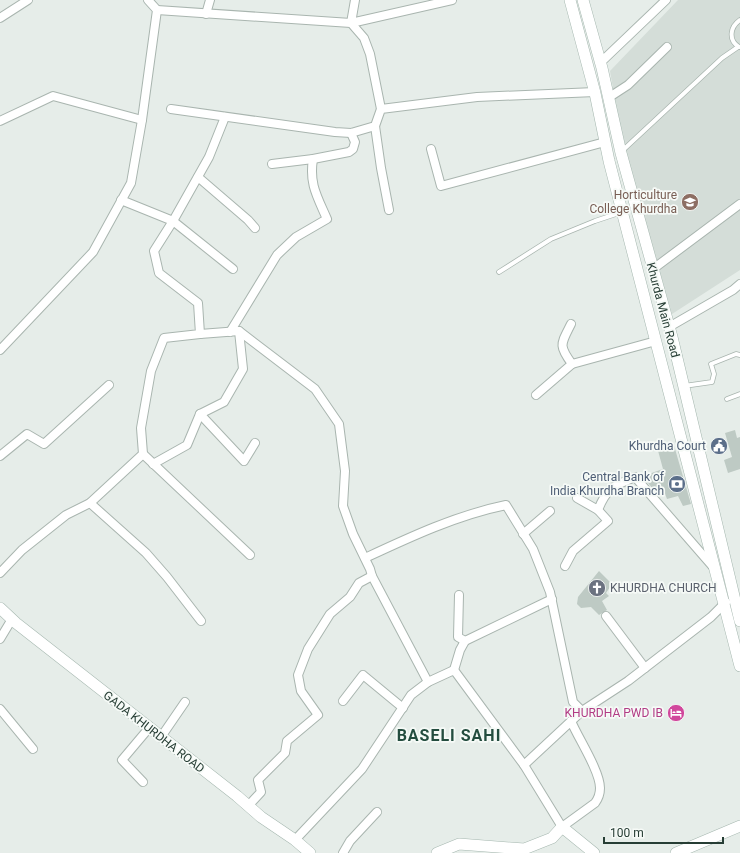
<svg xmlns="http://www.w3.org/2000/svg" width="740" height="853" font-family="Roboto,sans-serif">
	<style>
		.built { fill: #d4ddd8 }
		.building { fill: #becac4 }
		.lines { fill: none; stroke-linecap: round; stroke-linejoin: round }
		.lane-casing { stroke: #a9b5af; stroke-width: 5.5 }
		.street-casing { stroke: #a9b5af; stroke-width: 10 }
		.secondary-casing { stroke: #a5b7af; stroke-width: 12 }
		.lane { stroke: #fff; stroke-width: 4 }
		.street { stroke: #fff; stroke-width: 8 }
		.secondary { stroke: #fff; stroke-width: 11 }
		.labels { text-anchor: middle; stroke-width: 3.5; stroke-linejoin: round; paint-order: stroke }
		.education-label { font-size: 12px; fill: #785e54; stroke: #f6faf7; text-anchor: end }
		.street-label { font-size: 12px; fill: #263d34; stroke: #f6faf7 }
		.service-label { font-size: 12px; fill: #4e5e75; stroke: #f6faf7; text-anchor: end }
		.worship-label { font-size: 12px; fill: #5b616d; stroke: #f6faf7; text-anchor: start }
		.hotel-label { font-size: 12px; fill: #b23c85; stroke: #f6faf7; text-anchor: end }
		.district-label { font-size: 16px; font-weight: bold; letter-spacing: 1px; fill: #244d3f; stroke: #f6faf7 }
	</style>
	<rect width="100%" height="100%" fill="#e6ede9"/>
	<path class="built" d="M 678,0 L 740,0 L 740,270 L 672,314 L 621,135 L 610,71 Z"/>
	<g class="building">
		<path d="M 735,430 L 737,438 L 740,437 L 740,469 L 728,473 L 724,460 L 732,457 L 725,433 Z"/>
		<path d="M 673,442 L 691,504 L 683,506 L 678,496 L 667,499 L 664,491 L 656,493 L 645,479 L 648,480 L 646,475 L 663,469 L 657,447 Z"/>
		<path d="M 599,571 L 612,584 L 606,593 L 609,596 L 602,601 L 607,610 L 599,615 L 591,607 L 581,608 L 577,604 L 578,597 Z"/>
	</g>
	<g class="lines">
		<defs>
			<g id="lane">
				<path d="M 739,47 C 728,40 730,27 740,20"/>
				<path d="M 622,151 L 722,58 L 738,47"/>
				<path d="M 499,272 L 551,239 L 595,221 L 622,212"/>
				<path d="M 684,386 L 712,382 L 714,374 L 711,364 L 736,354 L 740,355"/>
				<path d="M 727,399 L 740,394"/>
			</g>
			<g id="street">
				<path d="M 355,0 L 351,23 L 452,0"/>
				<path d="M 157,10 L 351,23 L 364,38 L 370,54 L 381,109"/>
				<path d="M 206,14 L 210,0"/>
				<path d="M 0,18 L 28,0"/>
				<path d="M 600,63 L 666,0"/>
				<path d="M 608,98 L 628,85 L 667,47"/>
				<path d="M 171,109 L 335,132 L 351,133 L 375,126 L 381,109 L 477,97 L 595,92"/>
				<path d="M 0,121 L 53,96 L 142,120"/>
				<path d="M 375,126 L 381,168 L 389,210"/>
				<path d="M 431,149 L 441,186 L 605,142"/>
				<path d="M 272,164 L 313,159 L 349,152 L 353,149 L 355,142 L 351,133"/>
				<path d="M 198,177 L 248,220 L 255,228"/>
				<path d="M 121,200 L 173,221 L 233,269"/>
				<path d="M 653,269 L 740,204"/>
				<path d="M 571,324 C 561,344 558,345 572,364"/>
				<path d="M 669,327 L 733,290 L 740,284"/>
				<path d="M 230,332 L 277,255 L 296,237 L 327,219 C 317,196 309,184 313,159"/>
				<path d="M 200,334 L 239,331 L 315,389 L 339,424 L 345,471 L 343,506 L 353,534 L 370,569 L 372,576 L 428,682"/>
				<path d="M 0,350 L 93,252 L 131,183 L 142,120 L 157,10 L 148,0"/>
				<path d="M 536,395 L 572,364 L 656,341"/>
				<path d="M 200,414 L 244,461 L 255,443"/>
				<path d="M 143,454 L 250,555"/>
				<path d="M 0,456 L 27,434 L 44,444 L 109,385"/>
				<path d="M 153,464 L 187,445 L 200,414 L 224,402 L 243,369 L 239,331"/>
				<path d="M 577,498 L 598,510 C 607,487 614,486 635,477 L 714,568"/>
				<path d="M 90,503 L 146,553 L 167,577 L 201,621"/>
				<path d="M 523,534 L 550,511"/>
				<path d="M 365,558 C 410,537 457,515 506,505 L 533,549 L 550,592 L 573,702 L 582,711 L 628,681 L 711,617 L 726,602"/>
				<path d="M 565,566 L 573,551 L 608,521 L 598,510"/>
				<path d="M 0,573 L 22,550 L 66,515 L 90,503 L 143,454 L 141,428 L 151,371 L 164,338 L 200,334 L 198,303 L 159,273 L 154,251 L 173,221 L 209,157 L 225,117"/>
				<path d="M 459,595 L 458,637 L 465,641 L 552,599"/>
				<path d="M 606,616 L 645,668"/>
				<path d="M 0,639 L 12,619"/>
				<path d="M 454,670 L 460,650 L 465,641"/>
				<path d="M 343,701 L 363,675 L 403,708"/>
				<path d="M 0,709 L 33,749"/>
				<path d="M 571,721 C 578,738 600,771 600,788 C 600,793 598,799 595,803 L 562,827 L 524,765 L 582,711"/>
				<path d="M 161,737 L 185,702"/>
				<path d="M 143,782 L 122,760 L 149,728"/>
				<path d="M 248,806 L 261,792 L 258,780 L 285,753 L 287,741 L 318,715 L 301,691 L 298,675 L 308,649 L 330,614 L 350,597 L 359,583 L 372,576"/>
				<path d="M 295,840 L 362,769 L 411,695 L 428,682 L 454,670 L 524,765"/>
				<path d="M 343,853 L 350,841 L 377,812"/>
			</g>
			<g id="secondary">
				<path d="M 570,0 L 595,93 L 609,161 L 740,666"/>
				<path d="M 583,0 L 602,68 L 621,153 L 672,337 L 740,621"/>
				<path d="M 0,608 L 16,623 L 237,796 L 261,817 L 295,840 L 310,853"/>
				<path d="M 437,853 L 459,844 L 524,849 L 552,838 L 562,827 L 594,853"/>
				<path d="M 676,853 L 740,826"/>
			</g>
		</defs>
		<use href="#lane" class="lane-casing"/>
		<use href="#street" class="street-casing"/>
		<use href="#secondary" class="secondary-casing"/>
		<use href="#lane" class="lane"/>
		<use href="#street" class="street"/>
		<use href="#secondary" class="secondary"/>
	</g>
	<defs>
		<symbol id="university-disc" viewBox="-11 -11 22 22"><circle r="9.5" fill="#8d6e63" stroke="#f6faf7"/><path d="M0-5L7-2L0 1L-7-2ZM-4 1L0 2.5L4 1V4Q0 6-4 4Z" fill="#fff"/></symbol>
		<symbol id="civic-disc" viewBox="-11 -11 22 22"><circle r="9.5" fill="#5c6f8a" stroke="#f6faf7"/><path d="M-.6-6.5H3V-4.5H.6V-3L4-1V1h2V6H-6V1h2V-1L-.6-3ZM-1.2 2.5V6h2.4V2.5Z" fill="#fff"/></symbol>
		<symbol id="bank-disc" viewBox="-11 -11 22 22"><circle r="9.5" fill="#5c6f8a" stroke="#f6faf7"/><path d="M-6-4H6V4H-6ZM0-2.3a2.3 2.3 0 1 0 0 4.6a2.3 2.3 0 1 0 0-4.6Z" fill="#fff"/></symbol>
		<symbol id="church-disc" viewBox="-11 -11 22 22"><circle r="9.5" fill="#6b7280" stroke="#f6faf7"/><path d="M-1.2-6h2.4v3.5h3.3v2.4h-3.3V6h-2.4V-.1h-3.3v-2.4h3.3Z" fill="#fff"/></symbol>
		<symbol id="hotel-disc" viewBox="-11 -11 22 22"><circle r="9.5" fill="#d1479c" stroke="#f6faf7"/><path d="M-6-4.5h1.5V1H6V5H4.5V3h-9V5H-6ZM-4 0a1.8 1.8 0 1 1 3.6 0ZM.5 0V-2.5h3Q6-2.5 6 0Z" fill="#fff"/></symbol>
	</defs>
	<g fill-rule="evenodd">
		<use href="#university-disc" x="680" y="192" width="20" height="20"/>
		<use href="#civic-disc" x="709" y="436" width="20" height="20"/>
		<use href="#bank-disc" x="667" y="474" width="20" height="20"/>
		<use href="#church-disc" x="587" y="578" width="20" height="20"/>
		<use href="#hotel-disc" x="666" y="703" width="20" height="20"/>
	</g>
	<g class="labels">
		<g class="education-label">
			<text x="677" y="199">Horticulture<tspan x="677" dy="14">College Khurdha</tspan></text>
		</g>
		<g class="street-label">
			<text transform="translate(663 310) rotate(75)" y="4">Khurda Main Road</text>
			<text transform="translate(154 732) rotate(38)" y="4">GADA KHURDHA ROAD</text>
		</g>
		<g class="service-label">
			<text x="706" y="450">Khurdha Court</text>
			<text x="664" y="481">Central Bank of<tspan x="664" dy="14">India Khurdha Branch</tspan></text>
		</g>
		<g class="worship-label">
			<text x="610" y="592">KHURDHA CHURCH</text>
		</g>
		<g class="hotel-label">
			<text x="663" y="717">KHURDHA PWD IB</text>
		</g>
		<g class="district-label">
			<text x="449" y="741">BASELI SAHI</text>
		</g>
	</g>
	<path d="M604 837v6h119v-6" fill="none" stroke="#263d34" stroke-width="2"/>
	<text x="610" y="837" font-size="12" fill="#263d34" stroke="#f6faf7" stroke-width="3" paint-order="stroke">100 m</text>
</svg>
